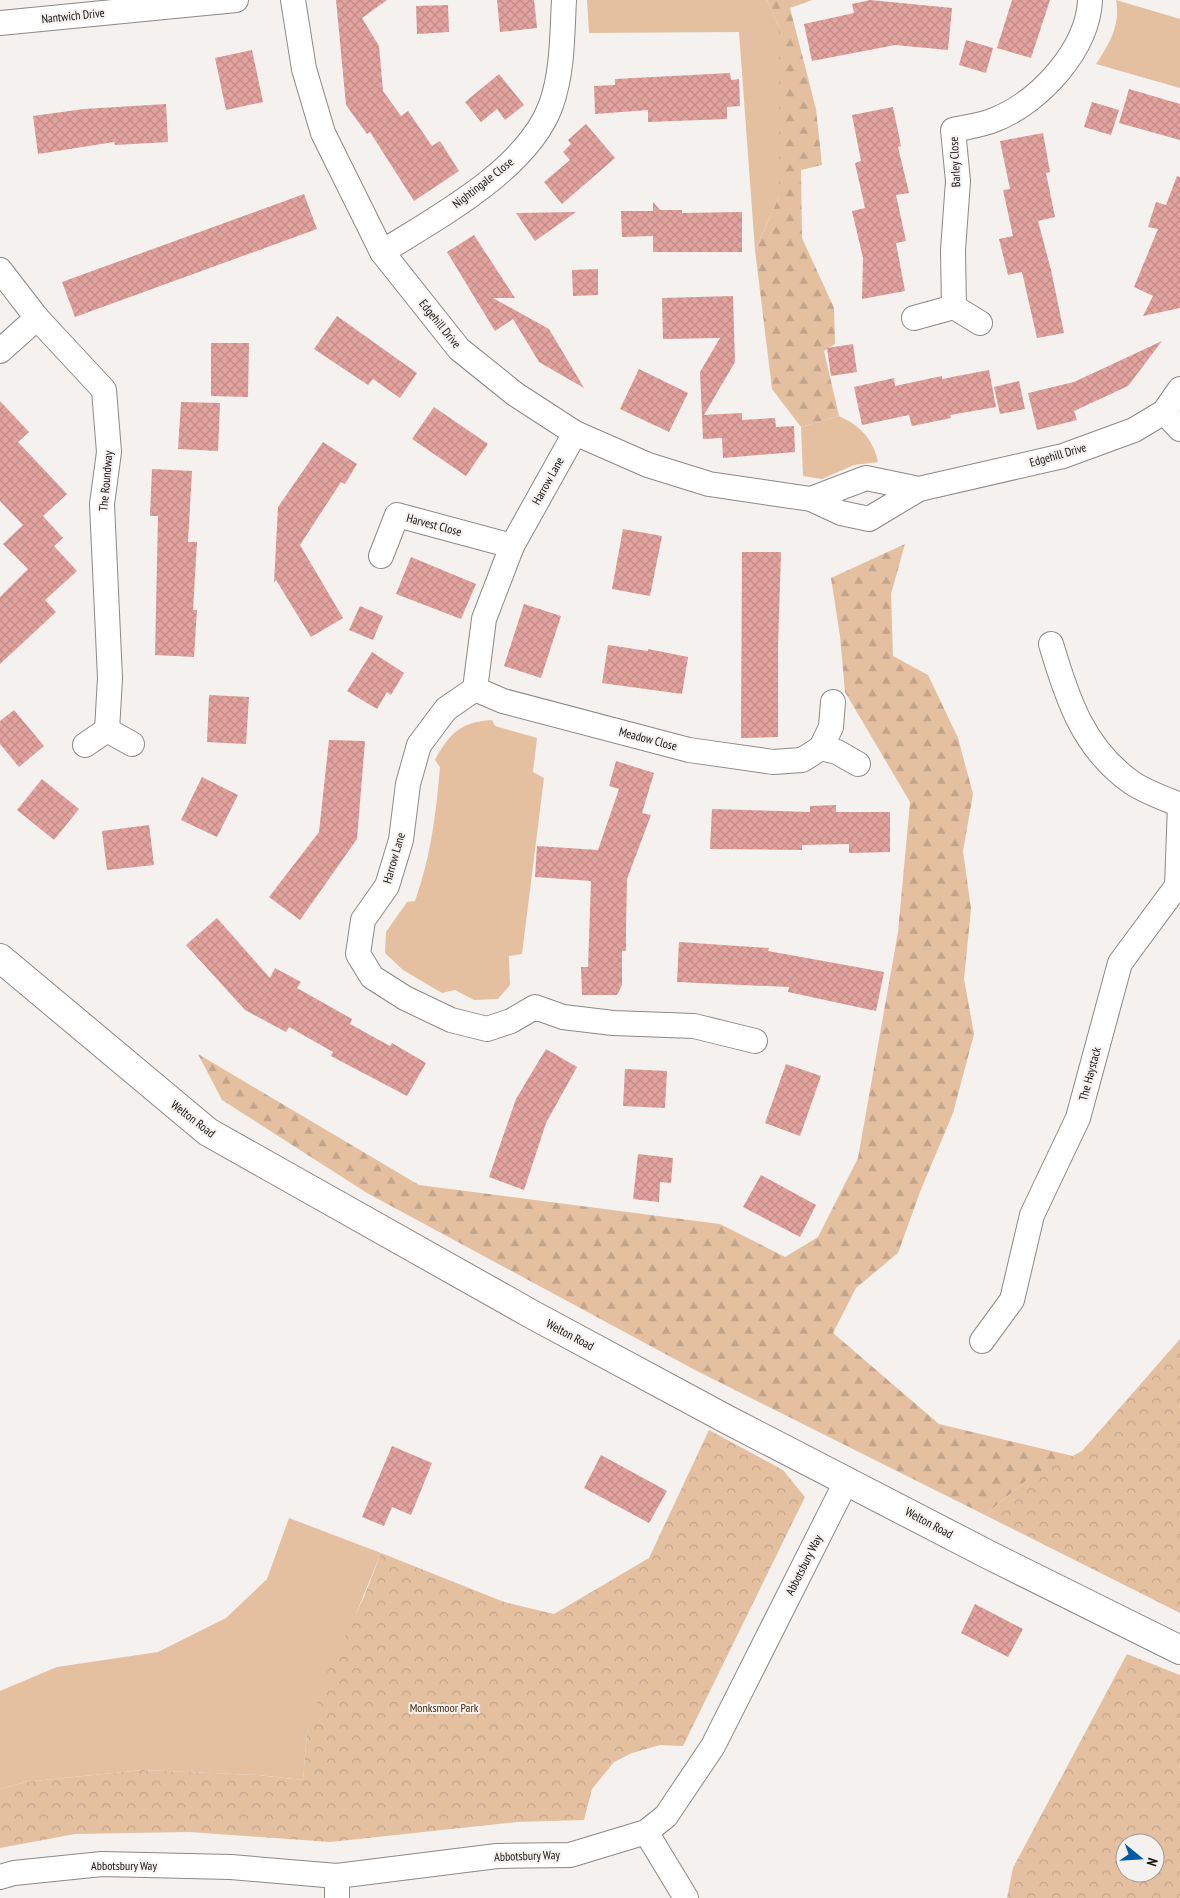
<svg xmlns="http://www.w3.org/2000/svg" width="1180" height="1898" font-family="'PT Sans Narrow',sans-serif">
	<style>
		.grass { fill: #e4c0a1 }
		.forest { fill: url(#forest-firs) }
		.park { fill: url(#park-crowns); fill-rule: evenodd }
		.building { fill: url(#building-cross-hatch) }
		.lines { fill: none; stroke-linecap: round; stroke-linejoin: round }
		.minor-casing { stroke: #8c8986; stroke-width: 26 }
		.tertiary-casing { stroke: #8c8986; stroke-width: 30 }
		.minor { stroke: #fff; stroke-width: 24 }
		.tertiary { stroke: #fff; stroke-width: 28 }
		.labels { text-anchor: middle; stroke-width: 4; stroke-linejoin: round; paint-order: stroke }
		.street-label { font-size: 12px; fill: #161514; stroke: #f4f1ee }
		.park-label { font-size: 12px; fill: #462706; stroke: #f4f1ee }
	</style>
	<defs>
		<pattern id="forest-firs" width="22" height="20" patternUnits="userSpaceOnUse" patternTransform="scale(1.25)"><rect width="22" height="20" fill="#e4c0a1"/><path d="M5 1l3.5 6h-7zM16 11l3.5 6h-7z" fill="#c3a48a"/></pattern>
		<pattern id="park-crowns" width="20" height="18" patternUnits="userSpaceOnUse" patternTransform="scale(1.25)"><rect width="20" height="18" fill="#e4c0a1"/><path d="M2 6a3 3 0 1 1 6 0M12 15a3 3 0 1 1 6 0" fill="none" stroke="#c3a48a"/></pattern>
		<pattern id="building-cross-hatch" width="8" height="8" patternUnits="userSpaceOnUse" patternTransform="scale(1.25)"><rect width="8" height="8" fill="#e2a29e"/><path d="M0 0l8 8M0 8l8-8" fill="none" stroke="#c18b87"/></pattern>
	</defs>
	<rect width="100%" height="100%" fill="#f4f1ee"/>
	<g class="grass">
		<path d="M 587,0 L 767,0 L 779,27 L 779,197 L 755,250 L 739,32 L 589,33 Z"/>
		<path d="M 1116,0 L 1180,19 L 1180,88 L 1096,64 C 1109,45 1121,24 1116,0 Z"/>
		<path d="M 839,416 C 861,426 873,439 878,462 L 854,465 L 822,479 L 803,476 L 801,427 Z"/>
		<path d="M 492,720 L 495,726 L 537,738 L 533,772 L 544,778 L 522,954 L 509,956 L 510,985 L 498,999 L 474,1000 L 455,990 L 442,993 L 403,970 L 385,953 L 386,932 L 407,902 L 415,901 C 431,856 436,814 440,767 L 435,760 C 450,733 460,722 492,720 Z"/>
		<path d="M 289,1518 L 381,1553 L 307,1733 L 303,1780 L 258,1775 L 142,1770 L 25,1782 L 0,1789 L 0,1691 L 57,1667 L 158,1652 L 226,1618 L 267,1579 Z"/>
	</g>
	<g class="forest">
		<path d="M 767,0 L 812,0 L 790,8 L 816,109 L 822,165 L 801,170 L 802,238 L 834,308 L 835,344 L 824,351 L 839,416 L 801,427 L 772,389 L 755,250 L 779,197 L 779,27 Z"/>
		<path d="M 905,544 L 891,594 L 893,656 L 928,675 L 958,738 L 973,794 L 963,851 L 971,909 L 964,979 L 974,1034 L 953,1113 L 920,1192 L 898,1253 L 856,1288 L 833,1333 L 939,1424 L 1077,1457 L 1027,1480 L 985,1515 L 695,1370 L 367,1193 L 222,1100 L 198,1054 L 419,1185 L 720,1224 L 785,1257 L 818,1237 L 858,1158 L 898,932 L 910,802 L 845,692 L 840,636 L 831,578 Z"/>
	</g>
	<g class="park">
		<path d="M 1180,1339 L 1180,1613 L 985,1515 L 1027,1480 L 1082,1451 Z"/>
		<path d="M 709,1430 L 783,1470 L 805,1497 L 683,1746 L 660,1745 L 632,1753 L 614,1762 L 592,1789 L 584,1820 L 517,1822 L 330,1842 L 189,1832 L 75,1834 L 0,1848 L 0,1789 L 25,1782 L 142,1770 L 258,1775 L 303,1780 L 307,1733 L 328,1670 L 364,1597 L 381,1553 L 504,1602 L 554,1614 L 649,1558 Z"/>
		<path d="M 1127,1654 L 1180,1675 L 1180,1898 L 1007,1898 L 1013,1868 ZM 1125,1843 L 1155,1843 L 1155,1873 L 1125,1873 Z"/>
	</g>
	<g class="building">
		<path d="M 336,0 L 387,0 L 362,18 L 379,46 L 383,91 L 401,116 L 408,111 L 432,146 L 440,141 L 459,171 L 414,201 L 370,132 L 367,134 L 346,105 Z"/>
		<path d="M 497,0 L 534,0 L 537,28 L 500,32 Z"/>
		<path d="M 870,0 L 952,8 L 948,50 L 895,45 L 812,61 L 804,24 L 854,13 L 852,4 Z"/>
		<path d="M 1012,0 L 1050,0 L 1031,58 L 997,48 Z"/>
		<path d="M 448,5 L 449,32 L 417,34 L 416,6 Z"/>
		<path d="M 966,40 L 993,48 L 986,73 L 959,65 Z"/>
		<path d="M 252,50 L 263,102 L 226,110 L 215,58 Z"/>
		<path d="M 730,73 L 731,80 L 739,79 L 740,106 L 727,107 L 727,119 L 648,122 L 648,110 L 595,114 L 594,86 L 615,85 L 615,79 Z"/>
		<path d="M 499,74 L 524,105 L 505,120 L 497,109 L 481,122 L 465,102 Z"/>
		<path d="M 1129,89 L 1180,104 L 1180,140 L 1119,123 Z"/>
		<path d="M 1092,102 L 1119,110 L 1111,135 L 1084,127 Z"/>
		<path d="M 166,104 L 168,142 L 115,145 L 114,142 L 38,154 L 33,116 L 84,109 Z"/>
		<path d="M 893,107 L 901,146 L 898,147 L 909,193 L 896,195 L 906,241 L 896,243 L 905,291 L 862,299 L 863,258 L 852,211 L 865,208 L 855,163 L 861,161 L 852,115 Z"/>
		<path d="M 586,124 L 615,158 L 562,204 L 544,182 L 570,160 L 563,152 L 571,144 L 568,140 Z"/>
		<path d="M 1043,133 L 1050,172 L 1046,173 L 1055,217 L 1038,221 L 1051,270 L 1064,333 L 1037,338 L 1022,272 L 1008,275 L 999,239 L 1013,236 L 1003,190 L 1010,189 L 1000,141 Z"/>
		<path d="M 1177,176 L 1180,177 L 1180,308 L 1143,316 L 1153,296 L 1134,287 L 1158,229 L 1148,227 L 1156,202 L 1166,205 Z"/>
		<path d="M 304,194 L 317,229 L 75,317 L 62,282 Z"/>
		<path d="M 653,202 L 660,210 L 682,210 L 682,213 L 742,212 L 742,252 L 653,252 L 653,236 L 622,237 L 621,211 L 653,211 Z"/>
		<path d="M 576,212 L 535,241 L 516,213 Z"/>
		<path d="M 474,235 L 515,298 L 493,298 L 549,329 L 584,388 L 539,362 L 513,319 L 495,331 L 447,252 Z"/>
		<path d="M 598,269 L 598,295 L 573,296 L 572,270 Z"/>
		<path d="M 733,296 L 735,362 L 704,415 L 742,413 L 742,420 L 775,418 L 776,427 L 794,426 L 795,452 L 723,458 L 722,438 L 703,439 L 700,372 L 720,338 L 663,339 L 662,298 Z"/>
		<path d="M 337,316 L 417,373 L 400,398 L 373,379 L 368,385 L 314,349 Z"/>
		<path d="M 1162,341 L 1128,386 L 1074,411 L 1077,420 L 1037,430 L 1028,393 L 1074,382 Z"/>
		<path d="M 211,343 L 249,343 L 248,397 L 211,396 Z"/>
		<path d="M 853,344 L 857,372 L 831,376 L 827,348 Z"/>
		<path d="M 639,369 L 688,393 L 669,432 L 620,409 Z"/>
		<path d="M 989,370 L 996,407 L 950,415 L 951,418 L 912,426 L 909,415 L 862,425 L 854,387 L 894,378 L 895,386 L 942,376 L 942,379 Z"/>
		<path d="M 1019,381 L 1025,409 L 1000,414 L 994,387 Z"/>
		<path d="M 0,401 L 29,432 L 18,442 L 67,494 L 43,516 L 63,538 L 54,546 L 77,571 L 45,600 L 56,612 L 0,664 L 0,597 L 28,569 L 3,544 L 23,525 L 0,501 Z"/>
		<path d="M 181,402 L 220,403 L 218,451 L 178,449 Z"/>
		<path d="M 434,407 L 488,444 L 466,476 L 412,439 Z"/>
		<path d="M 323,442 L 357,464 L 345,484 L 341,482 L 300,545 L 343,618 L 311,637 L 276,580 L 274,583 L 278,507 Z"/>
		<path d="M 152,469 L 192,471 L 188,542 L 197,542 L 193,610 L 197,610 L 194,657 L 155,655 L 158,516 L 150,516 Z"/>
		<path d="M 623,529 L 662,536 L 650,596 L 612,589 Z"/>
		<path d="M 742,552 L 781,552 L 778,647 L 778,737 L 741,738 Z"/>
		<path d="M 411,557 L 476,584 L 461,619 L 396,594 Z"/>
		<path d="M 524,604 L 561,616 L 541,678 L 504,666 Z"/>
		<path d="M 360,606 L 383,616 L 373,640 L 349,630 Z"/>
		<path d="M 608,645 L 648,651 L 648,649 L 688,657 L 682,694 L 602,683 Z"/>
		<path d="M 372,652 L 404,673 L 391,695 L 387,692 L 377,709 L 347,691 Z"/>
		<path d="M 209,695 L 249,697 L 246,744 L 207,742 Z"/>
		<path d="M 14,710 L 44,746 L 19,767 L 0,744 L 0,721 Z"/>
		<path d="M 329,740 L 365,741 L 357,839 L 300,920 L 269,897 L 319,832 Z"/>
		<path d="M 616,761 L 654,773 L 642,813 L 651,815 L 627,879 L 626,930 L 626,951 L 622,951 L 622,985 L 617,995 L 582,995 L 581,967 L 588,967 L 591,881 L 535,877 L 537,846 L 598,850 L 619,789 L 609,786 Z"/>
		<path d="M 202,777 L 238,795 L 217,837 L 181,820 Z"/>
		<path d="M 42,779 L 79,809 L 54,840 L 17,810 Z"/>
		<path d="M 836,805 L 836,812 L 890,812 L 890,852 L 849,853 L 849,844 L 802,845 L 802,850 L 710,849 L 712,809 L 810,812 L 810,806 Z"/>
		<path d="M 149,825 L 154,865 L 107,870 L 102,831 Z"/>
		<path d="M 217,918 L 270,978 L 275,968 L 301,982 L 297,988 L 352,1019 L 350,1024 L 390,1046 L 392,1043 L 426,1063 L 407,1096 L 331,1056 L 333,1052 L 289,1027 L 286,1032 L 245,1010 L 186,945 Z"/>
		<path d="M 679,942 L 769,948 L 768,951 L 884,972 L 876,1011 L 788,992 L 789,987 L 677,982 Z"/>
		<path d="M 546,1049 L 577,1067 L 546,1123 L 524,1190 L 489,1177 L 516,1099 Z"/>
		<path d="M 786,1064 L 821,1076 L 800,1136 L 765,1123 Z"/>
		<path d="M 625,1069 L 667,1071 L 665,1108 L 623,1106 Z"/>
		<path d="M 638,1154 L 673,1158 L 671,1183 L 660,1182 L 659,1202 L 633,1199 Z"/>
		<path d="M 761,1175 L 816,1205 L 800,1237 L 743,1207 Z"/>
		<path d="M 392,1446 L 432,1463 L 411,1515 L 392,1507 L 384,1526 L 362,1517 Z"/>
		<path d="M 601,1455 L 667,1491 L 649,1523 L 584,1488 Z"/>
		<path d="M 975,1604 L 1023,1629 L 1008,1657 L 961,1633 Z"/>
	</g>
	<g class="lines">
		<defs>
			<g id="minor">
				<path d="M 293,0 L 304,69 L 323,133 L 382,252 L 459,349 L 515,394 L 575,433 L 648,465 L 709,484 L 811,499 L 866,478 L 919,489 L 1063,456 L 1134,430 L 1164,412 L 1180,389"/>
				<path d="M 0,23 L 236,0"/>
				<path d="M 382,252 C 438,217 528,169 551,105 C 563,71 562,35 564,0"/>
				<path d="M 0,270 L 37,318 L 104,390 L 109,452 L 102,504 L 110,678 L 107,730"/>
				<path d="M 954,307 L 980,323"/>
				<path d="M 914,318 L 954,307 L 953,250 L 958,181 L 953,130 C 967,127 982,125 994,120 C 1040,102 1088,49 1090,0"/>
				<path d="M 0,351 L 37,318"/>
				<path d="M 1164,412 L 1180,429"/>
				<path d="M 575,433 L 512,546 L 484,619 L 475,689 L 446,709 L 419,745 L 408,784 L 401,840 L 387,886 L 363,920 L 358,954 L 372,977 L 405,998 L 451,1020 L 487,1029 L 511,1021 L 535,1007 L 563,1017 L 613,1023 L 694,1026 L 755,1041"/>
				<path d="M 811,499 L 841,513 L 869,519 L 919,489"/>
				<path d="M 381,556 L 397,515 L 512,546"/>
				<path d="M 1051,644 C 1067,698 1083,748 1131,782 C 1145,792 1164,798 1180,805"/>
				<path d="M 475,689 L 503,701 L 689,750 L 773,762 L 802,760 L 821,748 L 837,752 L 858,764"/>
				<path d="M 85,745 L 107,730 L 132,744"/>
				<path d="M 821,748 L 831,727 L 833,702"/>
				<path d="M 982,1341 L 1012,1300 L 1032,1215 L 1078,1118 L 1120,963 L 1177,886 L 1180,805"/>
				<path d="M 646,1832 L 686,1898"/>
				<path d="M 0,1877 L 14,1873 L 102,1864 L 231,1867 L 337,1876 L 497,1856 L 570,1855 L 646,1832 L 666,1816 L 713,1746 L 847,1480"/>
				<path d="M 337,1898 L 337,1876"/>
			</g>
			<path id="tertiary" d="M 0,958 L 208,1132 L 533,1315 L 728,1420 L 989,1555 L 1180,1650"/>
		</defs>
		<use href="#minor" class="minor-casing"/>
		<use href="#tertiary" class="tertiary-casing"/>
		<use href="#minor" class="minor"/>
		<use href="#tertiary" class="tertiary"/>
	</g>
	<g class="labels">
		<g class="street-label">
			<text transform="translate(73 16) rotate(-6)" y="4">Nantwich Drive</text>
			<text transform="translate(955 162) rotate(-93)" y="4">Barley Close</text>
			<text transform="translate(483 183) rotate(-38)" y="4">Nightingale Close</text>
			<text transform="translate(440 324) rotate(51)" y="4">Edgehill Drive</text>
			<text transform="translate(1058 455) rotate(-16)" y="4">Edgehill Drive</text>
			<text transform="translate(106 481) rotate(-85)" y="4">The Roundway</text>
			<text transform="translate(548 481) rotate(-61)" y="4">Harrow Lane</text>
			<text transform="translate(434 525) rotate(15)" y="4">Harvest Close</text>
			<text transform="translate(648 739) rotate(15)" y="4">Meadow Close</text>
			<text transform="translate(394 858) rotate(-74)" y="4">Harrow Lane</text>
			<text transform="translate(1090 1074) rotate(-75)" y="4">The Haystack</text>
			<text transform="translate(193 1119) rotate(38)" y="4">Welton Road</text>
			<text transform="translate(570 1335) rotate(28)" y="4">Welton Road</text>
			<text transform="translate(929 1523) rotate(28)" y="4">Welton Road</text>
			<text transform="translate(804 1565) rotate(-63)" y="4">Abbotsbury Way</text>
			<text transform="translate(527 1856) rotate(-2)" y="4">Abbotsbury Way</text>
			<text x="124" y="1870">Abbotsbury Way</text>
		</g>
		<g class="park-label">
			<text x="444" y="1712">Monksmoor Park</text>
		</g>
	</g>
	<g transform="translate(1140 1858) rotate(108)"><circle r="24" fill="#f4f1ee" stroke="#9b9997"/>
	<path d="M0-4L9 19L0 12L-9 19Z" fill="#005aa7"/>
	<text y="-8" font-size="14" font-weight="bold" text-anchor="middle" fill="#161514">N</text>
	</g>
</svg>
